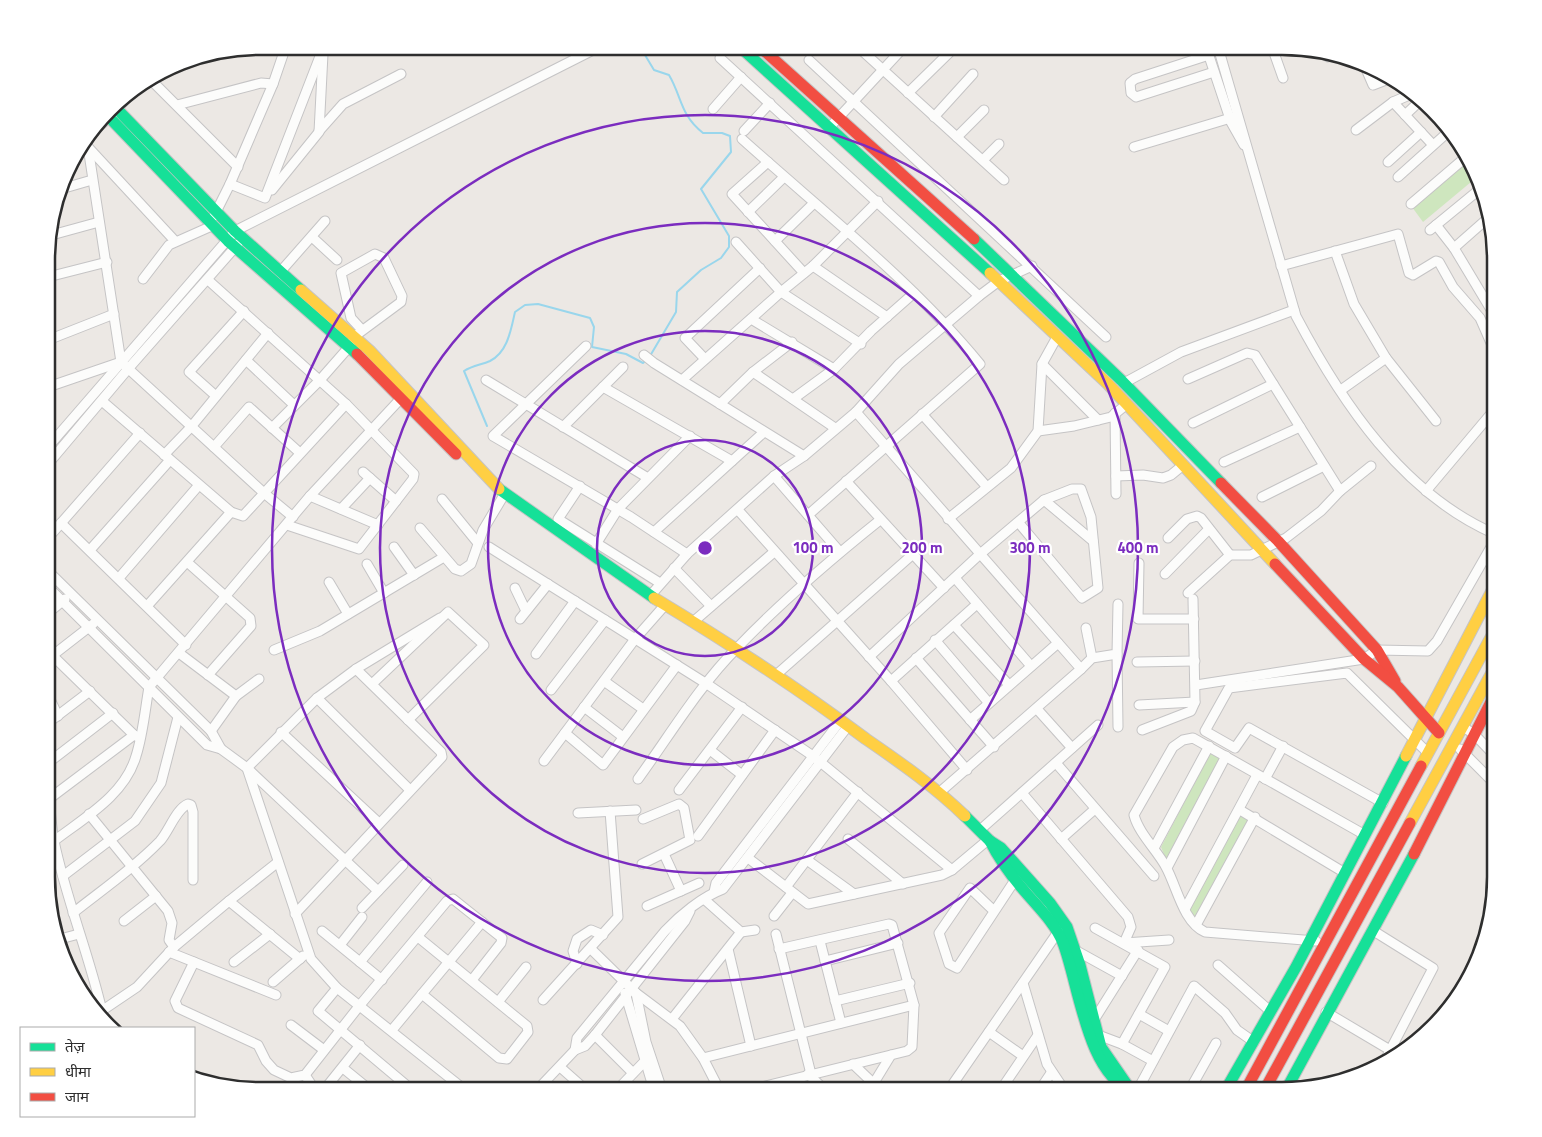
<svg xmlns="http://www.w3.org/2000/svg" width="1542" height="1137" font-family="'Titillium Web','Noto Sans Devanagari',sans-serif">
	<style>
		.green { fill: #cee6be }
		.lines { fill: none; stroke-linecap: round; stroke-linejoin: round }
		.stream { stroke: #99d6ec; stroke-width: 2 }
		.street-casing { stroke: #c5c4c5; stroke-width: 11 }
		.fast-casing { stroke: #c5c4c5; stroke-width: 13 }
		.slow-casing { stroke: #c5c4c5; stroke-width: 13 }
		.jam-casing { stroke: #c5c4c5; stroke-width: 13 }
		.street { stroke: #fcfcfb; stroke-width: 9 }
		.fast { stroke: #16e098; stroke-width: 11 }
		.slow { stroke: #ffcf43; stroke-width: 11 }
		.jam { stroke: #f24e42; stroke-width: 11 }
		.ring { fill: none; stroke: #7b2cbf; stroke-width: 2.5 }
		.rim { fill: none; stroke: #2e2e2e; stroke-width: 2.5 }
		.centre { fill: #7b2cbf; stroke: #fff; stroke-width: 2.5 }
		.ring-label { font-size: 15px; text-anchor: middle; font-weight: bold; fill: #7b2cbf; stroke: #fff; stroke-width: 4.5; stroke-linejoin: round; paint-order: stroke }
	</style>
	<rect width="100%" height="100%" fill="#ece8e4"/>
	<g class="green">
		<path d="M 1468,159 L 1474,165 L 1477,177 L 1423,222 L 1412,207 Z"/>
		<path d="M 1211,751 L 1222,757 L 1167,862 L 1161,847 Z"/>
		<path d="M 1241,815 L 1250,819 L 1195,919 L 1188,909 Z"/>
	</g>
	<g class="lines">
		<g class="stream">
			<path d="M 646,46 L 645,55 L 654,70 L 669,75 C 682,97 680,115 703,133 L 722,133 L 730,136 L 731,152 L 701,189 L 729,236 L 729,247 L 721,258 L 701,270 L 677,292 L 676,312 L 650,356"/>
			<path d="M 487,426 L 464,371 C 473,365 481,365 490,361 C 508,352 511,329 515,312 L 525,305 L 538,304 L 590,318 L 594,327 L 592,347 L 626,354 L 643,363 L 645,361"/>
		</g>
		<defs>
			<g id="street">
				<path d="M 858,47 L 1004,180"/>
				<path d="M 1206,47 L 1231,122 L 1244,145"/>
				<path d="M 1218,47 L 1296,316 C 1342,403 1403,494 1495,534"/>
				<path d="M 1272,47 L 1283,78"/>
				<path d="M 1322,53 L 1328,57 L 1333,55"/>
				<path d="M 1209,55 L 1135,79 L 1130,83 L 1131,93 L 1136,97 L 1214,72"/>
				<path d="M 720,58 L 979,296"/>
				<path d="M 809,60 L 1106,337"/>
				<path d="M 1363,62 L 1373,85 L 1391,78"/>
				<path d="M 173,66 L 203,58"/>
				<path d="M 151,80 L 238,167"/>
				<path d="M 908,93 L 955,47"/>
				<path d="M 1393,102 L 1433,145"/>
				<path d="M 177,105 L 261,83 L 273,84"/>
				<path d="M 713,109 L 741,77"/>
				<path d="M 1405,115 L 1420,101"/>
				<path d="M 934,117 L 973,74"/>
				<path d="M 97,128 L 110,117 L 134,90"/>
				<path d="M 829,128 L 904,47"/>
				<path d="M 1356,130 L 1393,102 L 1414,93"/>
				<path d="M 319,131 L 343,104 L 401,74"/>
				<path d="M 744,131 L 770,103"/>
				<path d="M 957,137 L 984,110"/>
				<path d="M 742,139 C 823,212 910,279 980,364 L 808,515"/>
				<path d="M 87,146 L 175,241"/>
				<path d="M 88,147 L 121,362 L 264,493 L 293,517"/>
				<path d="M 1134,147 L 1234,117"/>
				<path d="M 983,160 L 999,144"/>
				<path d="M 768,162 L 732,194 L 804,273"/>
				<path d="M 1388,162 L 1421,132"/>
				<path d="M 1398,177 L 1447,133"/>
				<path d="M 230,184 L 265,198 L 324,46"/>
				<path d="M 61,189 L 92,180"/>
				<path d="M 272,190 L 319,132 L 323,54"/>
				<path d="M 1411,204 L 1466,157"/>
				<path d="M 748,212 L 784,177"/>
				<path d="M 214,216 L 230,184 L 273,84 L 286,46"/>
				<path d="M 1436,225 L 1454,248 L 1493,313"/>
				<path d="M 1430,230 L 1480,189"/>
				<path d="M 48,236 L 99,222"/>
				<path d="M 312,237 L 337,260"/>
				<path d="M 775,241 L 814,203"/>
				<path d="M 736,242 L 781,292 L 861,344"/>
				<path d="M 1454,248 L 1488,218"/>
				<path d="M 1335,251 L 1354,304 L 1386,358"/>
				<path d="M 813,266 L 887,317"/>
				<path d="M 1281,266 L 1398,234 L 1409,273 L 1413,275 L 1436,261 L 1439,262 L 1453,287 L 1480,318 L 1495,352"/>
				<path d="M 281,271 L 325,221"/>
				<path d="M 48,277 L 107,262"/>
				<path d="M 143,279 L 169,245 L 214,225"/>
				<path d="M 208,280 L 346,404 L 414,474 L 413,479 L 359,549 L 287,525"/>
				<path d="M 1495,303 L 1495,304"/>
				<path d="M 751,319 L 834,369"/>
				<path d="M 48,340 L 114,314"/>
				<path d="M 586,346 L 493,436 L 631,517 L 687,554"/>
				<path d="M 644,355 L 654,363 L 804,456"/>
				<path d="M 705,359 L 685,338 L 760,268"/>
				<path d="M 246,360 L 294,405"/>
				<path d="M 1042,364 L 1098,420"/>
				<path d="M 753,372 L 835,428"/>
				<path d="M 1188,379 L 1247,353 L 1255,355 L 1340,491"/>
				<path d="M 486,380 L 648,478"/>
				<path d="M 682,380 L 781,292 L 813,266 L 878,201"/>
				<path d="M 1124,383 L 1181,352 L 1294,310"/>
				<path d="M 48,387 L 121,362"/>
				<path d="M 603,387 L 623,367"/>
				<path d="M 1341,390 L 1386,358 L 1436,421"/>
				<path d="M 216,396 L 189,372 L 244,311"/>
				<path d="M 793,399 L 834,369 L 871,331 L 914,293"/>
				<path d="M 102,401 L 231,512 L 243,516 L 346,404"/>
				<path d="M 720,404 L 753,372 L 792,342"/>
				<path d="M 856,412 L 1081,669 L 940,792"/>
				<path d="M 1115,413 L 1116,494"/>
				<path d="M 922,414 L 987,487"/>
				<path d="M 1193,423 L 1273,384"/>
				<path d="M 563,427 L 603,387 L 732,461"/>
				<path d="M 272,428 L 320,380 L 349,347 L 355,336 L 401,302 L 402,296 L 384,258 L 375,254 L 341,273 L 351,318 L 362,330"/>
				<path d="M 1038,431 L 1074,426 L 1111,417 L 1127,404"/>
				<path d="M 48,447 L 235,231 L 601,46"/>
				<path d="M 214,447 L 249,407 L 300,453"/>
				<path d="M 164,455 L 191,427 L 268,333"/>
				<path d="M 1224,462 L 1300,427"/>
				<path d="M 48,464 L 128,369 L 238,244"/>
				<path d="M 363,472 L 396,501"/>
				<path d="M 774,476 L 840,552"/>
				<path d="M 1116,476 L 1143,475 L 1163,478 L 1171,475 L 1182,466"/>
				<path d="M 846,481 L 944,588"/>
				<path d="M 580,486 L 558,519 L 660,583"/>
				<path d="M 1426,491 L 1495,409"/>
				<path d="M 310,496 L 378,525"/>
				<path d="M 1262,497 L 1324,466"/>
				<path d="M 442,499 L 477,542"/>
				<path d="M 1044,500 L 1093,541"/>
				<path d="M 341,509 L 370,478"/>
				<path d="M 738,510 L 891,681 L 967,770"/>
				<path d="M 948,519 L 1011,468 L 1038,431 L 1042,364 L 1057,337"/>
				<path d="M 61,523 L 186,645"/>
				<path d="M 420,528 L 455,569 L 461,571 L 471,564 L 483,530 L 504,495"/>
				<path d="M 654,532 L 764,432"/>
				<path d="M 48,538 L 140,433"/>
				<path d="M 1168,538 L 1187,519 L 1197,516 L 1201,518 L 1230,555"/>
				<path d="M 596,544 L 618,509 L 690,436"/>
				<path d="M 394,547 L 414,575"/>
				<path d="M 489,547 L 707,684 L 813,756 L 952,870"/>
				<path d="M 90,550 L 170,460"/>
				<path d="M 187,562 L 250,618 L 251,626 L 208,675"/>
				<path d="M 1139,563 L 1138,619 L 1194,619"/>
				<path d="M 367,564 L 384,593"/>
				<path d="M 674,568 L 711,606"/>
				<path d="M 48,571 L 211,731 L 221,749"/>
				<path d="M 1165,574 L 1209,529"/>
				<path d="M 119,578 L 199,485"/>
				<path d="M 955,578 L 1031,666"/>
				<path d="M 329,582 L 348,614"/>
				<path d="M 48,587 L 207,745 L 221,749 L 247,768 L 378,891"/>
				<path d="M 515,588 L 526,611"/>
				<path d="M 1188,593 L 1230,555 L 1251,555 L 1286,538 L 1321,511 L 1340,491 L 1371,466"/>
				<path d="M 650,596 L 687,554 L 774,476 L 804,456 L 856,412 L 899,364 L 979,296 L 999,281 L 1032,266"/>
				<path d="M 148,605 L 231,512"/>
				<path d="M 48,613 L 65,599"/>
				<path d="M 440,618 L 356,669 L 317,698 L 247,768 L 311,959 L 337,988 L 465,1090"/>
				<path d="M 520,619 L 548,584"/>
				<path d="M 693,622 L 774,552"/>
				<path d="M 954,625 L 1009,685"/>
				<path d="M 1086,628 L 1092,658"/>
				<path d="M 935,640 L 988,702"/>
				<path d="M 274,650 L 320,631 L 444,557"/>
				<path d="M 179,653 L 236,696"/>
				<path d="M 536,654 L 575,601"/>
				<path d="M 1117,654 L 1118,727"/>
				<path d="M 53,656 L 134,735 L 140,738"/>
				<path d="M 869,657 L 979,555 L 1044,500 L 1072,489 L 1081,489 L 1091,517 L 1098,588 L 1082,598 L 1018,522"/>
				<path d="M 916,658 L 994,747"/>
				<path d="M 48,659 L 93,624"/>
				<path d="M 1137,662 L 1195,661"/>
				<path d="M 1081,669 L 1092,658 L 1117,654 L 1118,604"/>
				<path d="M 776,675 L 912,555"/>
				<path d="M 604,681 L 643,709"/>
				<path d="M 891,681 L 977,604"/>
				<path d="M 372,684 L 448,612 L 484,645 L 408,720"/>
				<path d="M 1196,685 L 1364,659 L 1377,650 L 1428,651 L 1437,641 L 1495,540"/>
				<path d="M 551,690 L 605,620"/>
				<path d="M 48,695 L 58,716"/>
				<path d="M 317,698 L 410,790"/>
				<path d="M 1139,705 L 1195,702"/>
				<path d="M 584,707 L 623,737"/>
				<path d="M 1037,709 L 1072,748"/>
				<path d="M 970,720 L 1058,643"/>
				<path d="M 48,723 L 90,691"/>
				<path d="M 1463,727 L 1474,734 L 1495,756"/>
				<path d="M 1142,730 L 1191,711 L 1195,702 L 1193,599"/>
				<path d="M 211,731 L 236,696 L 259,679"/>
				<path d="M 281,732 L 379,823"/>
				<path d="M 565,733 L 603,765 L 677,665"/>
				<path d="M 1460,749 L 1495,784"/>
				<path d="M 710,750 L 742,775"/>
				<path d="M 544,761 L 635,639 L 665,605"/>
				<path d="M 48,763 L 113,713"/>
				<path d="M 1056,763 L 1154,876"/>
				<path d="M 638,779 C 670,735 699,686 737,648 C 781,602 830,560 880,520"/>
				<path d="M 1265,779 L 1283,746"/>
				<path d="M 679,790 L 742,707"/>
				<path d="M 1022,793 L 1128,917 L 1131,927 L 1124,943 L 1169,940"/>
				<path d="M 48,796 C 51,811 51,826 54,841 C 66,899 89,954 102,1011"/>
				<path d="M 49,799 L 134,735"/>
				<path d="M 1383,803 L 1249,728 L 1235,748 L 1205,731 L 1229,688 L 1347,673 L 1428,753"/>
				<path d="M 1240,810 L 1345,873"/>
				<path d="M 578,813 L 636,810"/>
				<path d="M 89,814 L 168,911 L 172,923 L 169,940 L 174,947"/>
				<path d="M 980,830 L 1098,725"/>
				<path d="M 698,836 L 775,730"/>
				<path d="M 848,839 L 903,884"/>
				<path d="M 1061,839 L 1095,809"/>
				<path d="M 54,841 C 84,818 125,795 136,756 C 143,734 145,710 149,687 L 310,496 L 405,394"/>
				<path d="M 1154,848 L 1209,746"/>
				<path d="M 664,854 L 681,891"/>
				<path d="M 748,858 L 808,904 L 942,875 L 952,870 L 989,839"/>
				<path d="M 807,860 L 854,894"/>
				<path d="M 278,862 L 229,901 L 300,959"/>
				<path d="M 642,864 L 690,840 L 684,808 L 679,804 L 643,819"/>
				<path d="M 1167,868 L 1226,756"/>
				<path d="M 63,876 L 135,821 L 161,783 L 178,717"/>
				<path d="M 786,887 L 858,792"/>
				<path d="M 714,892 L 716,883 L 841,720"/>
				<path d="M 704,899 L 741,932 L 755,930"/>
				<path d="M 647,906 L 699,883"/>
				<path d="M 362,908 L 403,865"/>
				<path d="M 1185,909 L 1257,775"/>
				<path d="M 994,911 L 970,888 L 939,933 L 949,964 L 957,968 L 1015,880"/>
				<path d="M 73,913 C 102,890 134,868 160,841 C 169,831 176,809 188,804 L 191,805 L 193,812 L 193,880"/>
				<path d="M 295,914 L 442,757 L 441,752 L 356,669"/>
				<path d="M 774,916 L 792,893"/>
				<path d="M 124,921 L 156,896"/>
				<path d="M 1196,925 L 1255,817"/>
				<path d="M 1095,928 L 1165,967 L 1122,1044"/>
				<path d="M 1372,930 L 1433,968 L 1383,1064"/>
				<path d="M 322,931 L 382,980"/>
				<path d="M 776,934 L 811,1074"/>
				<path d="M 418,937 L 527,1026 L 528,1032 L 507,1059 L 499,1058 L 422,994"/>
				<path d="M 60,939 L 79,934"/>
				<path d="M 820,941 L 841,1023"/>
				<path d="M 1316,941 L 1205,932 C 1183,922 1177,887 1166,867 C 1157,850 1139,834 1134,815 L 1173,747 L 1183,740 L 1193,738 L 1365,835"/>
				<path d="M 340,945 L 362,917"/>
				<path d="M 591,949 L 636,993 L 680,1026 L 703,1058 L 720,1091"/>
				<path d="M 728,949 L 751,1046"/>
				<path d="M 1075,950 L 1122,976"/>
				<path d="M 169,952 L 276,995"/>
				<path d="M 825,961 L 898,943"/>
				<path d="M 194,962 L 175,1001 L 178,1008 L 258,1045 L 266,1061 L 274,1070 L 291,1078 L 305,1075 L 360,1005 L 447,901 L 453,899 L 502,938 L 501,943 L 472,980"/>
				<path d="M 234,962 L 270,934"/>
				<path d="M 360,962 L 427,882"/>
				<path d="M 577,964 L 573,951 L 577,939 L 591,930 L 603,935"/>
				<path d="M 1218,965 L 1271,1012"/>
				<path d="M 273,982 L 303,956"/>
				<path d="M 1023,983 L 1047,1064 L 1065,1091"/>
				<path d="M 337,988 L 318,1011 L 412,1090"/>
				<path d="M 625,993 L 654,1090"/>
				<path d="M 636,993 L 646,1042 L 662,1090"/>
				<path d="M 543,1000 L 618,917 L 610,811"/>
				<path d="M 835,1001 L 910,983"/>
				<path d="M 498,1002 L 526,967"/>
				<path d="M 100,1012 L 137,987 L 174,947 L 229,901"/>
				<path d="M 1326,1012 L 1395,1053"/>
				<path d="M 1139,1014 L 1169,1031"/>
				<path d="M 672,1019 L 741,932"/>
				<path d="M 1094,1020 L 1138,950"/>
				<path d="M 291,1025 L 324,1050"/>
				<path d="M 392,1030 L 482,922"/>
				<path d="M 989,1032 L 1023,1056"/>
				<path d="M 595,1035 L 633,1073"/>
				<path d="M 1098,1035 L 1122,1044 L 1153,1061"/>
				<path d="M 575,1050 L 577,1038 L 665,931 C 680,915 702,897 723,889 L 848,726"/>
				<path d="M 703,1058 L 914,1005"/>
				<path d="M 853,1064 L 874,1084"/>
				<path d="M 560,1067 L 586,1090"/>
				<path d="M 343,1068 L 370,1090"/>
				<path d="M 808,1074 L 826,1091"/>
				<path d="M 305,1075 L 315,1090"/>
				<path d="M 324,1090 L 360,1045"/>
				<path d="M 537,1090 L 575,1050 L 585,1046 L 595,1035 L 685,921 L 690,911"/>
				<path d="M 617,1090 L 645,1061"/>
				<path d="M 745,1091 L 907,1051 L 912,1047 L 914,1005 L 892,925 L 889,924 L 779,949"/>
				<path d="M 869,1091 L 891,1055"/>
				<path d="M 948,1091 L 1060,929"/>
				<path d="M 1000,1091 L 1038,1035"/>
				<path d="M 1039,1091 L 1051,1073"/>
				<path d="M 1137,1091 L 1194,986 L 1225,1013 L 1237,1030 L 1254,1042"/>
				<path d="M 1189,1091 L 1216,1043"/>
			</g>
			<g id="fast">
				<path d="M 739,46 L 990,273"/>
				<path d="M 114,106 L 235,231 L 301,290"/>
				<path d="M 107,115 L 228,241 L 357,354"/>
				<path d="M 974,239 L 1121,380 L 1221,483"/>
				<path d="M 499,489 L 654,598"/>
				<path d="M 965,816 L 990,841 L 1001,848 L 1050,903 L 1067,927 L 1080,965 L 1101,1047 L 1130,1089"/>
				<path d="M 990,841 C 1000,861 1013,878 1027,894 C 1040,909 1056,925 1063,943 C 1079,985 1087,1074 1132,1091"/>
				<path d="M 1286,1090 L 1414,854"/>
				<path d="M 1225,1091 L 1296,967 L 1406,756"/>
			</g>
			<g id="slow">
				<path d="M 990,273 L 1108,384 L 1275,564"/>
				<path d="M 301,290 L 369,350 L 499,489"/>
				<path d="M 654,598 C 727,642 798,688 866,739 C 901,763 935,787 965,816"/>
				<path d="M 1406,756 L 1495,585"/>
				<path d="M 1421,766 L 1495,630"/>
				<path d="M 1410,823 L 1495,667"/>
			</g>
			<g id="jam">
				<path d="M 759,46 L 974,239"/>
				<path d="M 357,354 L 456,454"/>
				<path d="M 1221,483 L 1278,541 L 1377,650 L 1395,681"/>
				<path d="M 1275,564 L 1364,659 L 1398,687 L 1439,733"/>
				<path d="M 1414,854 L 1495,694"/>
				<path d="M 1245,1091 L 1421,766"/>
				<path d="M 1264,1091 L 1410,823"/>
			</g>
		</defs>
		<use href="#street" class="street-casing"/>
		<use href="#fast" class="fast-casing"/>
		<use href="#slow" class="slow-casing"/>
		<use href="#jam" class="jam-casing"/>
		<use href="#street" class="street"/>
		<use href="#fast" class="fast"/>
		<use href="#slow" class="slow"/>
		<use href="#jam" class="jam"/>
	</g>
	<g class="ring">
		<circle cx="705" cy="548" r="108"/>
		<circle cx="705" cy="548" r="217"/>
		<circle cx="705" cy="548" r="325"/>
		<circle cx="705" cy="548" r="433"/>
	</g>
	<path d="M0 0H1542V1137H0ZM260 55H1282A205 205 0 0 1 1487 260V877A205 205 0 0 1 1282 1082H260A205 205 0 0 1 55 877V260A205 205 0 0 1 260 55Z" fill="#fff" fill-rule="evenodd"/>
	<path class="rim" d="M260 55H1282A205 205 0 0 1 1487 260V877A205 205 0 0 1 1282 1082H260A205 205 0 0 1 55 877V260A205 205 0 0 1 260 55Z"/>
	<circle cx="705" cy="548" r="8" class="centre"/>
	<g class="ring-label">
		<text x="813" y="553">100 m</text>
		<text x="922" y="553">200 m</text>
		<text x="1030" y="553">300 m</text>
		<text x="1138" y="553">400 m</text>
	</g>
	<rect x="20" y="1027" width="175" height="90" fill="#ffffff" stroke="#ababab"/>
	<rect x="30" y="1043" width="25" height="8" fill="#16e098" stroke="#ababab"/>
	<text x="65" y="1052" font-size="15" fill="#2e2e2e">तेज़</text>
	<rect x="30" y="1068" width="25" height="8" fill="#ffcf43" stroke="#ababab"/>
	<text x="65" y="1077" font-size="15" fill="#2e2e2e">धीमा</text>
	<rect x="30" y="1093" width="25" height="8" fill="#f24e42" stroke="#ababab"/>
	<text x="65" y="1102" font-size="15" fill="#2e2e2e">जाम</text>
</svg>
